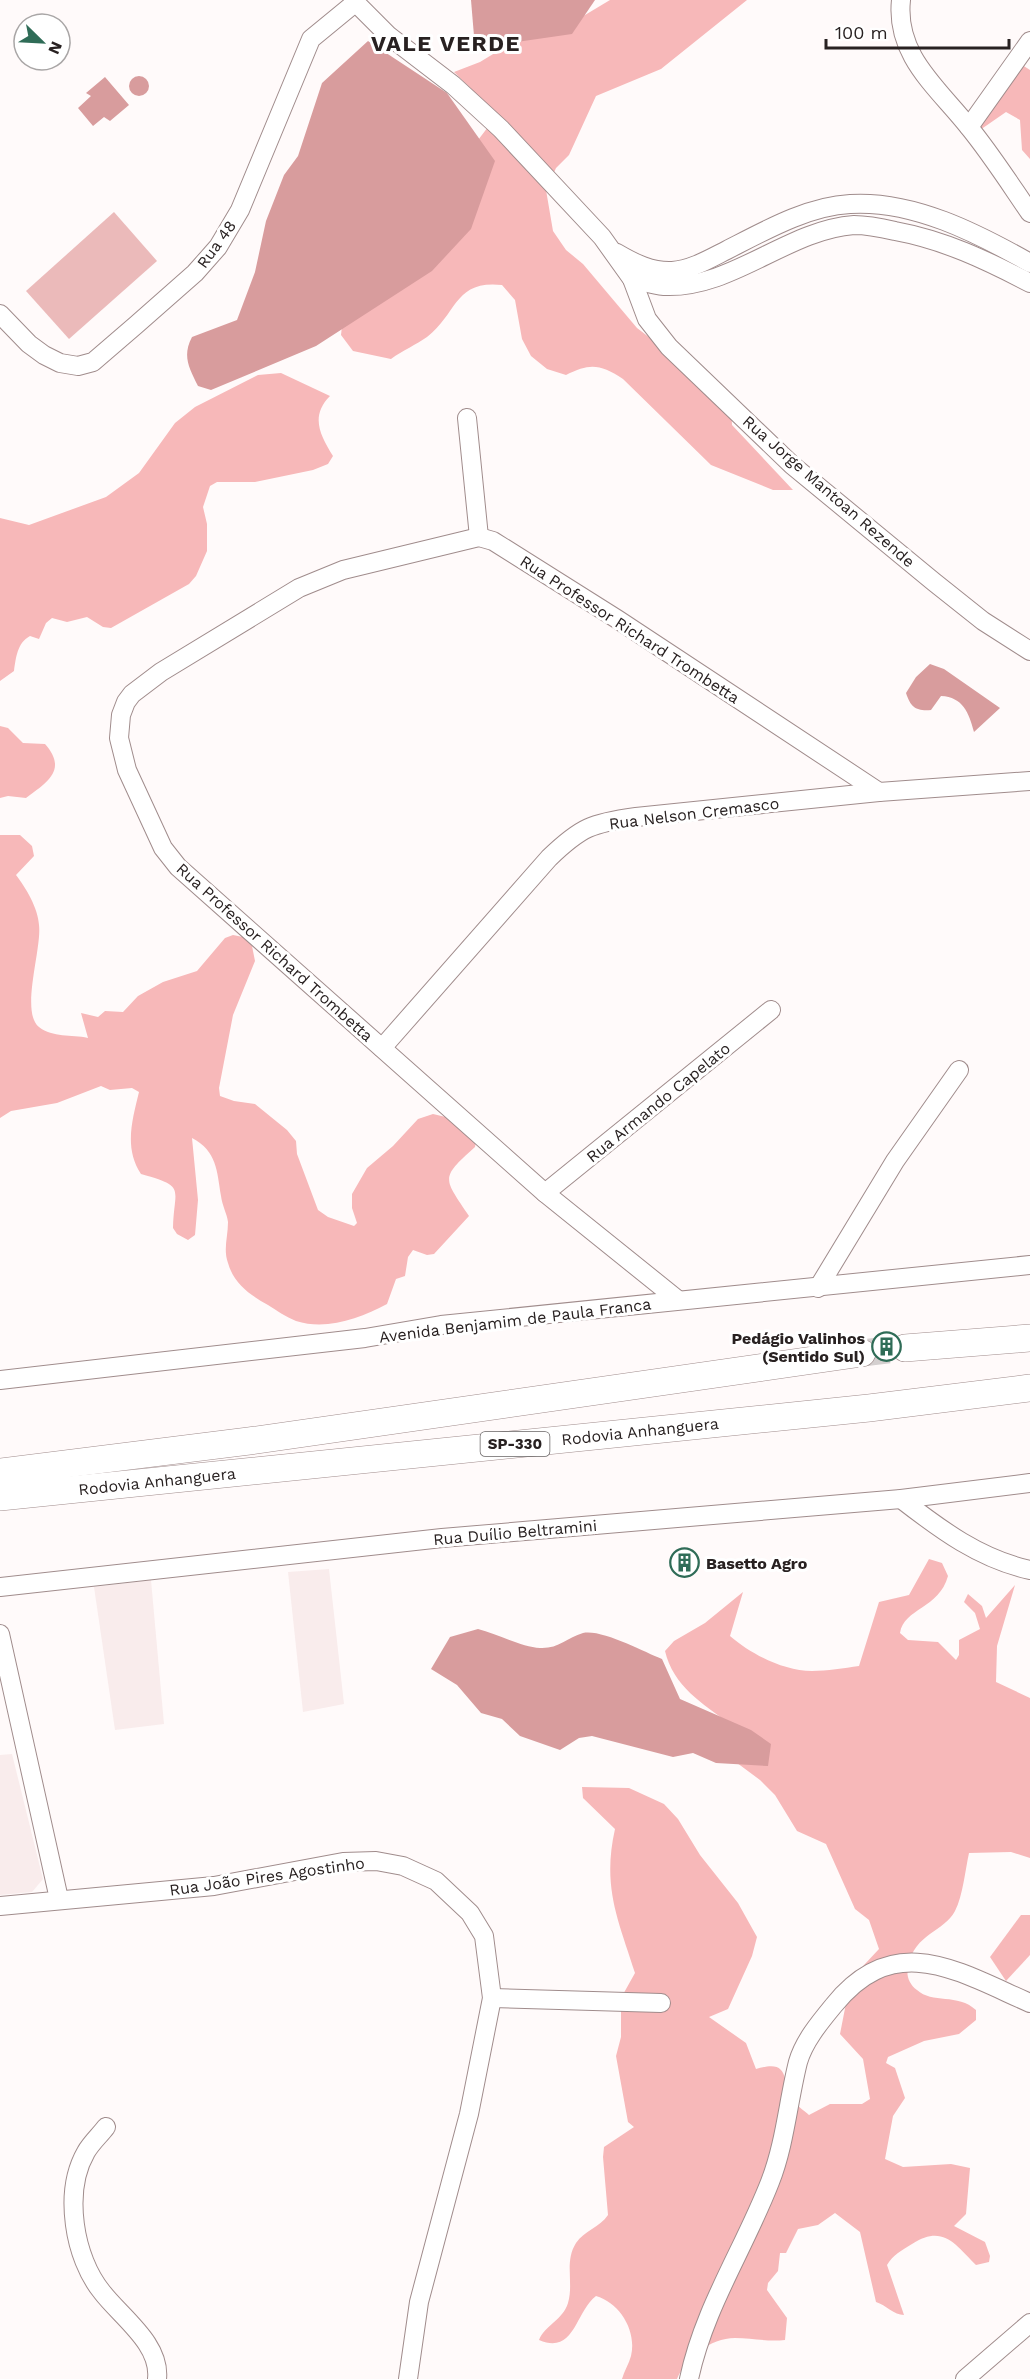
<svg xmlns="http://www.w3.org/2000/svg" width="1030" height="2379" font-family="'Work Sans',sans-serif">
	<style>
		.built { fill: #f9ecec }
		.green { fill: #ebbaba }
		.forest { fill: #f7b8b9 }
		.water { fill: #d89c9d }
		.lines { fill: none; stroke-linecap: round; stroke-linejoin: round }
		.highway-tunnel { stroke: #d4cfcf; stroke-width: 27; stroke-dasharray: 27 14; stroke-linecap: butt }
		.minor-casing { stroke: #a08c8c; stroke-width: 20 }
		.highway-casing { stroke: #a08c8c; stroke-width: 28 }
		.minor { stroke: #fff; stroke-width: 18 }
		.highway { stroke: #fff; stroke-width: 27 }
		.labels { text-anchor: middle; stroke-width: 6; stroke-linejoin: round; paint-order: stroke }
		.shield { fill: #fff; stroke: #686464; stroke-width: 1.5 }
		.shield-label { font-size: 15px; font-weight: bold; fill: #282121 }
		.street-label { font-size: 16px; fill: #282121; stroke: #fff }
		.poi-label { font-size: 16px; font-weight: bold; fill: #282121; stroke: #fff; text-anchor: end }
		.district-label { font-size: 22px; font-weight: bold; letter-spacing: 1.5px; fill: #282121; stroke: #fff }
	</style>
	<rect width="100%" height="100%" fill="#fffafa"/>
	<g class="built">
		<path d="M 329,1569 L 344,1704 L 303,1712 L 288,1572 Z"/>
		<path d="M 151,1580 L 164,1724 L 115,1730 L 94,1587 Z"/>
		<path d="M 12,1754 L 43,1879 L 32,1892 L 0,1895 L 0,1755 Z"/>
	</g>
	<path class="green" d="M 114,212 L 157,261 L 69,339 L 26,291 Z"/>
	<g class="forest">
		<path d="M 610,0 L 747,0 L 661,69 L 596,96 L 569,155 L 556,168 L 546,190 L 553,231 L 566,250 L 583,264 L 637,328 L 731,400 L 732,425 L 793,490 L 773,490 L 711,465 L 623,379 C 600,364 590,363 566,375 L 547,369 L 531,356 L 522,339 L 515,300 L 502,285 C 454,280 458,313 427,337 C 416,345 403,350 391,359 L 353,351 L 341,335 L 343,317 L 488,127 C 484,97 474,92 454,72 L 480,62 L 521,37 L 570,24 Z"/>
		<path d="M 1016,61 L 1030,70 L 1030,159 L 1022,150 L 1020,120 L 1006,112 L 980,130 L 981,102 Z"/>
		<path d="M 281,373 L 330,396 C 310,416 320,435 333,456 L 328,464 L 313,470 L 255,482 L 217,482 L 210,486 L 203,507 L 207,524 L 207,551 L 196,576 L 189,584 L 111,628 L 103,627 L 87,617 L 67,622 L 52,618 L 46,623 L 39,639 L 30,636 C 17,643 16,658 14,671 L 0,681 L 0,518 L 29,525 L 106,497 L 139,473 L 175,423 L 195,407 L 258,375 Z"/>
		<path d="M 0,726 L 8,728 L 23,743 L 45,744 C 68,770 47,782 26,798 L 8,796 L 0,798 Z"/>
		<path d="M 0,835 L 20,835 L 32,846 L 34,856 L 16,875 C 26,888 38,908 39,925 C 42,949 20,1012 39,1027 C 53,1038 71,1034 88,1038 L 81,1013 L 98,1017 L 105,1011 L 123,1012 L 138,996 L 163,982 L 197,971 L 225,938 L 233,935 L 243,937 L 252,946 L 255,961 L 233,1015 L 219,1088 L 220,1096 L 234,1101 L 255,1104 L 287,1130 L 296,1141 L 297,1154 L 318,1210 L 328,1217 L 354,1226 L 357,1223 L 352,1208 L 352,1194 L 367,1168 L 393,1146 L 418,1119 L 433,1114 L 454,1119 L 476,1141 L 475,1147 C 439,1179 444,1178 469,1216 L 434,1254 L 427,1255 L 413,1250 L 408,1257 L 405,1276 L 396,1279 L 387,1304 C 360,1318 327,1331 296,1321 C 286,1317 276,1310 268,1305 C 250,1295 234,1284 228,1263 C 223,1249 228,1237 228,1222 C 227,1214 222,1205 221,1196 C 217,1171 217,1151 192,1138 L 198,1200 L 195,1235 L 188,1240 L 177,1234 L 173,1228 C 174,1187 187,1187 141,1174 C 124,1148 132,1121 139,1092 L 132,1088 L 110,1090 L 101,1086 L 57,1103 L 11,1111 L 0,1118 Z"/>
		<path d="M 929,1559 L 942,1563 L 948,1576 C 939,1609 904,1608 900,1633 L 908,1640 L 938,1642 L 956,1660 L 959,1655 L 959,1640 L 980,1629 L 975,1613 L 964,1602 L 968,1594 L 982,1606 L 986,1618 L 1015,1585 L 997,1646 L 996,1682 L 1030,1698 L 1030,1858 L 1011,1852 L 969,1853 C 965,1871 963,1895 955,1911 C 944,1932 915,1933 908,1966 C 906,1976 909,1984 917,1990 C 932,2004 958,1993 976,2010 L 976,2020 L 959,2034 L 924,2041 L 888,2057 L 886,2063 L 895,2068 L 905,2098 L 893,2116 L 885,2159 L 903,2167 L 951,2164 L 970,2168 L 966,2214 L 954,2226 L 985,2242 L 990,2256 L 989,2262 L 976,2265 C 955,2244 943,2224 912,2244 C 902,2250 893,2255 887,2265 L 904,2315 C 894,2315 886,2305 876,2302 L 860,2232 L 835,2213 L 818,2225 L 798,2229 L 786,2253 L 780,2253 L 778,2271 L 768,2283 L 767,2290 L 787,2318 L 785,2340 C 767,2342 752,2338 735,2338 C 710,2338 686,2358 677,2379 L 622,2379 C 624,2371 629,2364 631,2356 C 637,2331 620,2303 596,2296 C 575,2312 575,2355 539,2340 C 545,2325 563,2320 568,2303 C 574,2283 564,2262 576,2243 C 584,2231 600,2227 608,2215 L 603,2157 L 604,2147 L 634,2127 L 628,2122 L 616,2056 L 621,2037 L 621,1998 L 635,1973 C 618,1919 602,1887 615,1829 L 583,1798 L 582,1787 L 629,1788 L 664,1804 L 678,1819 L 700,1855 L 738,1903 L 757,1937 L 752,1956 L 728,2009 L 709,2017 L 746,2043 L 756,2069 C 792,2058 780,2081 795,2102 C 798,2107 805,2111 809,2115 L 830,2104 L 862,2104 L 870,2099 L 863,2059 L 840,2034 L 849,1988 L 864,1965 L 879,1949 L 869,1920 L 855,1909 L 826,1844 L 797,1831 L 775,1795 L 760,1780 L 729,1757 L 730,1724 C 703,1704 673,1686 665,1651 L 674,1641 L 705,1623 L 743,1592 L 730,1636 C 751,1654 783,1671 812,1671 C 827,1671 844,1668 859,1666 L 879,1602 L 909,1595 Z"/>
		<path d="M 1021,1915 L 1030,1915 L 1030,1955 L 1006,1981 L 990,1957 Z"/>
	</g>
	<g class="water">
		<path d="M 471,0 L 595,0 L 572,34 L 475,48 Z"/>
		<path d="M 368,41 L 447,93 L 495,161 L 471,229 L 432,271 L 316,346 L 211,390 L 198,386 C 189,368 182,356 192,337 L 237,320 L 255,272 L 266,221 L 284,175 L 298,156 L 322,83 Z"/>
		<circle cx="139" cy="86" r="10"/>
		<path d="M 105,77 L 129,105 L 110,121 L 104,117 L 93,126 L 78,108 L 91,96 L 86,93 Z"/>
		<path d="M 930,664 L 944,669 L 1000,708 L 974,732 C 969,713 963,697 941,696 L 931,710 C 916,711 911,708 906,693 L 916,677 Z"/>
		<path d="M 478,1629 C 497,1634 522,1647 540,1648 C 558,1649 567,1638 583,1633 C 602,1629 644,1652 662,1659 L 680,1699 L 751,1730 L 771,1744 L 768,1766 L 716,1763 L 693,1753 L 673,1757 L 592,1736 L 579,1738 L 560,1750 L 520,1736 L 502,1719 L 481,1713 L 457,1685 L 431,1669 L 450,1637 Z"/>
	</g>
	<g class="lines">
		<path class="highway-tunnel" d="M 862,1353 L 905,1348"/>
		<defs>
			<g id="minor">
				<path d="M 353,0 L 389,36 L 453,85 L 501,129 L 602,237 L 632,279 L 647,319 L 669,347 L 792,465 L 934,582 L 983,621 L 1030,651"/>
				<path d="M 901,0 C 895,55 937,87 968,126 C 991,154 1010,184 1030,213"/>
				<path d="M 969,127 L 1030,41"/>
				<path d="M 617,253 C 634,263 652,272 672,271 C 691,270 711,258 727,250 C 764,231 808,206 850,204 C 913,200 977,233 1030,263"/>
				<path d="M 632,279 C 642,281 653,285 664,286 C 732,289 787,230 854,225 C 867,225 882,228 895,231 C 944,240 986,260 1030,283"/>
				<path d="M 0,314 L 29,344 L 44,355 L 60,363 L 78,366 L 93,362 L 136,325 L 195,273 L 218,247 L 240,210 L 311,39 L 356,2"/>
				<path d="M 467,418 L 479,537"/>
				<path d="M 382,1048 L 549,858 C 581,827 592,823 636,817 L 879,792 L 1030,781"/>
				<path d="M 545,1193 L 771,1010"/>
				<path d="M 818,1288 L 895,1161 L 959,1070"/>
				<path d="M 678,1300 L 545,1193 L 178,867 L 163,848 L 127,770 L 119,738 L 121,715 L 126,702 L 132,694 L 161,672 L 299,588 L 343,570 L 479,537 L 493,541 L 617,619 L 879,792"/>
				<path d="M 0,1380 L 365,1338 L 441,1325 L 1030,1265"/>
				<path d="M 901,1499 C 941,1530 980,1559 1030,1570"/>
				<path d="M 0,1587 L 442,1538 L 901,1499 L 1030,1483"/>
				<path d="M 0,1634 L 59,1899"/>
				<path d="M 0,1906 L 214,1886 L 343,1862 L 376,1861 L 403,1866 L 436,1881 L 470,1913 L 484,1936 L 492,1998 L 469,2114 L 419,2302 L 408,2379"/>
				<path d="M 492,1998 L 661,2003"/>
				<path d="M 106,2127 C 100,2135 91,2143 86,2152 C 63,2192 74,2258 102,2292 C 121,2317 161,2344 157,2379"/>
				<path d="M 689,2379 C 704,2308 744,2249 770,2182 C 785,2144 788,2102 798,2062 C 804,2041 820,2022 834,2005 C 895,1929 959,1972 1030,2003"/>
				<path d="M 965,2379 L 1030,2323"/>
			</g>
			<g id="highway">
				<path d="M 905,1348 L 1030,1338"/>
				<path d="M 0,1472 L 249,1441 L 862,1353"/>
				<path d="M 0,1497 L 869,1408 L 1030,1388"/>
			</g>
		</defs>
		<use href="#minor" class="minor-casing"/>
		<use href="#highway" class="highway-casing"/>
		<use href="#minor" class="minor"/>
		<use href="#highway" class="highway"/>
	</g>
	<defs>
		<symbol id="building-ring" viewBox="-11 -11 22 22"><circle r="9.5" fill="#fff" stroke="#2f6c57" stroke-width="1.5"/><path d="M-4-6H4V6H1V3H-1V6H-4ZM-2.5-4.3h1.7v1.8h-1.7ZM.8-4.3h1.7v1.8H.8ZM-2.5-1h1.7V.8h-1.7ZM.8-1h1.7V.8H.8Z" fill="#2f6c57"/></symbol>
	</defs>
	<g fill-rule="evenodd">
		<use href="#building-ring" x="870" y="1330" width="33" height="33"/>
		<use href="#building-ring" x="668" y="1546" width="33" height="33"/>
	</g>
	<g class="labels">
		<rect class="shield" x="480.5" y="1432" width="69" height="24" rx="4.5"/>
		<g class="shield-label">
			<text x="515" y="1449">SP-330</text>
		</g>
		<g class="street-label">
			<text transform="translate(216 244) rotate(-54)" y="6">Rua 48</text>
			<text transform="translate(829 491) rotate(41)" y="6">Rua Jorge Mantoan Rezende</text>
			<text transform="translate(630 629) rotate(33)" y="6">Rua Professor Richard Trombetta</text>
			<text transform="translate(694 813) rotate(-7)" y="6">Rua Nelson Cremasco</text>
			<text transform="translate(275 952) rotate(42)" y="6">Rua Professor Richard Trombetta</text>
			<text transform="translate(658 1102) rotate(-39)" y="6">Rua Armando Capelato</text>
			<text transform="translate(515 1320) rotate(-7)" y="6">Avenida Benjamim de Paula Franca</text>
			<text transform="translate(640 1431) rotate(-6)" y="6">Rodovia Anhanguera</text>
			<text transform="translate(157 1481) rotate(-6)" y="6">Rodovia Anhanguera</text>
			<text transform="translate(515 1532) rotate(-5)" y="6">Rua Duílio Beltramini</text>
			<text transform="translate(267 1876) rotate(-8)" y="6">Rua João Pires Agostinho</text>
		</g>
		<g class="poi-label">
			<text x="865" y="1344">Pedágio Valinhos<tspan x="865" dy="18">(Sentido Sul)</tspan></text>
			<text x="706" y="1569" text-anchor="start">Basetto Agro</text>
		</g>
		<g class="district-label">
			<text x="446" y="51">VALE VERDE</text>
		</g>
	</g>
	<g transform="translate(42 42) rotate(114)"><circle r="28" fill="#ffffff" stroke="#a9a6a6" stroke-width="1.5"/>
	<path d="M0-4.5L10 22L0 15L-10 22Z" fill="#2f6c57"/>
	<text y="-9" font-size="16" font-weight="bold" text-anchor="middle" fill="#282121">N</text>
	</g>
	<path d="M826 39v9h183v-9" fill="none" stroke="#282121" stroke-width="3"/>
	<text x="835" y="39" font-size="18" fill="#282121" stroke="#ffffff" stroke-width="4.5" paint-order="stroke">100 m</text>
</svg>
